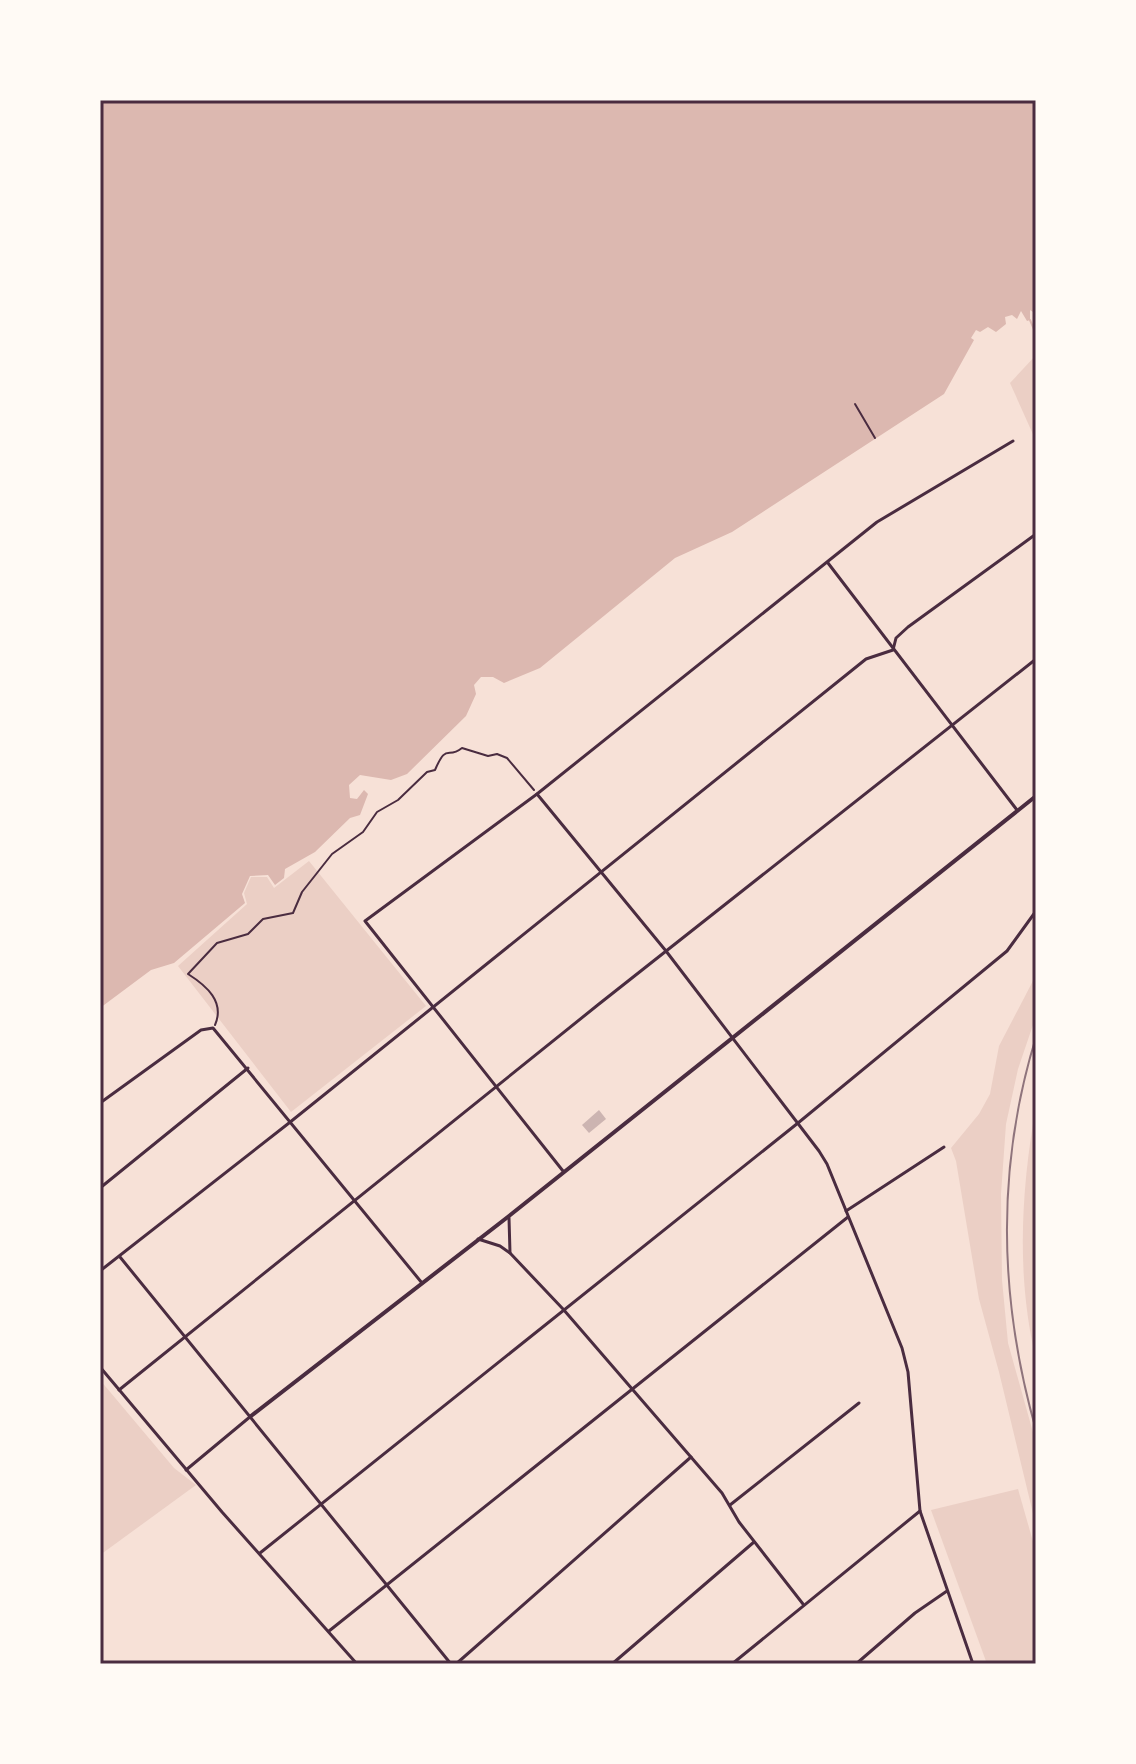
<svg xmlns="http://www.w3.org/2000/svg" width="1136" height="1764" font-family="'Noto Sans',sans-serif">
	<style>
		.green { fill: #ebcfc5 }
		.water { fill: #dcb8b0 }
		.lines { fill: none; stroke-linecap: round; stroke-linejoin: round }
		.stream { stroke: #dcb8b0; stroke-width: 2 }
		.building { fill: #ccb4b1 }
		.path { stroke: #4a2c40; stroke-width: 2 }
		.minor { stroke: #4a2c40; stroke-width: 3 }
		.tertiary { stroke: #4a2c40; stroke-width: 4 }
		.rail { stroke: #8f747c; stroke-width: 2 }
		.neatline { fill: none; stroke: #4a2c40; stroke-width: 3 }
	</style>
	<rect width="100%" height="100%" fill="#f7e1d7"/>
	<g class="green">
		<path d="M 1036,355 L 1036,441 L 1010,383 Z"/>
		<path d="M 309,861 L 426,1006 L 291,1112 L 178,966 L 247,904 L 244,893 L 251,877 L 267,877 L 274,888 Z"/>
		<path d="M 1036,975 L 1036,1016 L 1018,1069 L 1006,1124 L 1001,1194 L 1002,1280 L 1008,1343 L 1036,1443 L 1036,1526 L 999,1372 L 979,1299 L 956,1161 L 951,1148 L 979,1114 L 990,1094 L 999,1046 Z"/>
		<path d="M 1036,1107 L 1036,1359 C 1016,1278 1021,1188 1036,1107 Z"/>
		<path d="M 100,1380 L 174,1468 L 196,1485 L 100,1555 Z"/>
		<path d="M 1018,1489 L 1036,1552 L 1036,1664 L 987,1664 L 931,1510 Z"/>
	</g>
	<path class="water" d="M 100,100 L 1036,100 L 1036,314 L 1030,310 L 1030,320 L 1027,321 L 1021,311 L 1017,319 L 1012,315 L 1005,317 L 1006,324 L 996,332 L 988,327 L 980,332 L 976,330 L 971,338 L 974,340 L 944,394 L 732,532 L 675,558 L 540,668 L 504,683 L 493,677 L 481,677 L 474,685 L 476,694 L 466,716 L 407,774 L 391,780 L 360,775 L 349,785 L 350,798 L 357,799 L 364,790 L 368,794 L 360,815 L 350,818 L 315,852 L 285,869 L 284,878 L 275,885 L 268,875 L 250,876 L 242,894 L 245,903 L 174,963 L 151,970 L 100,1008 Z"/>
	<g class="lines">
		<path class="stream" d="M 1030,320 L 1036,334"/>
	</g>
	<path class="building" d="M 599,1110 L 606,1119 L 589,1133 L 582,1125 Z"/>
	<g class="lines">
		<g class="path">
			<path d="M 855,404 L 875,438"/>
			<path d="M 215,1025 C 225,1002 207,986 188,974 L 217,943 L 248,934 L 263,919 L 293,913 L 302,892 L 332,854 L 363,832 L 377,812 L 398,800 L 427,772 L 435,770 C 447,742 447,760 462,748 L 488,756 L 497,754 L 507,758 L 534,790"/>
		</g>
		<g class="minor">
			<path d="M 828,563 L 1017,810"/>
			<path d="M 537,794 L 666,951 L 819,1151 L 827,1164 L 902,1348 L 908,1372 L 920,1511 L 973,1664"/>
			<path d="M 100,1103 L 201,1030 L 213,1028 L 422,1283"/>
			<path d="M 563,1171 L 365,921 L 537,794 L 877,522 L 1013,441"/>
			<path d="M 100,1188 L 248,1068"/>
			<path d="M 846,1211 L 944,1147"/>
			<path d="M 509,1218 L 510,1253"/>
			<path d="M 478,1239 L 500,1246 L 510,1253 L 563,1309 L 722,1493 L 739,1522 L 803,1604"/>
			<path d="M 120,1257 L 451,1664"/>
			<path d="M 100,1271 L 289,1123 L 866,659 L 893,650 L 896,638 L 908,627 L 1036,534"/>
			<path d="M 100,1367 L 222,1512 L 357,1664"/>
			<path d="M 119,1390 L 599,1004 L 1036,659"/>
			<path d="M 186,1470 L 251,1416"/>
			<path d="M 730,1505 L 859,1403"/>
			<path d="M 260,1553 L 798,1123 L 1007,951 L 1036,911"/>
			<path d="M 329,1631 L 848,1217"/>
			<path d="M 456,1664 L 691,1457"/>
			<path d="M 612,1664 L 754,1542"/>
			<path d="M 732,1664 L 920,1511"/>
			<path d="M 856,1664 L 915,1613 L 947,1591"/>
		</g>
		<path class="tertiary" d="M 251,1416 L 509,1216 L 1036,796"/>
		<path class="rail" d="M 1036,1037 C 996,1167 999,1300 1036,1430"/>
	</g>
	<rect width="1136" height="1764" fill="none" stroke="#fffaf5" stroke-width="204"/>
	<rect x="102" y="102" width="932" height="1560" class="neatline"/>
</svg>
